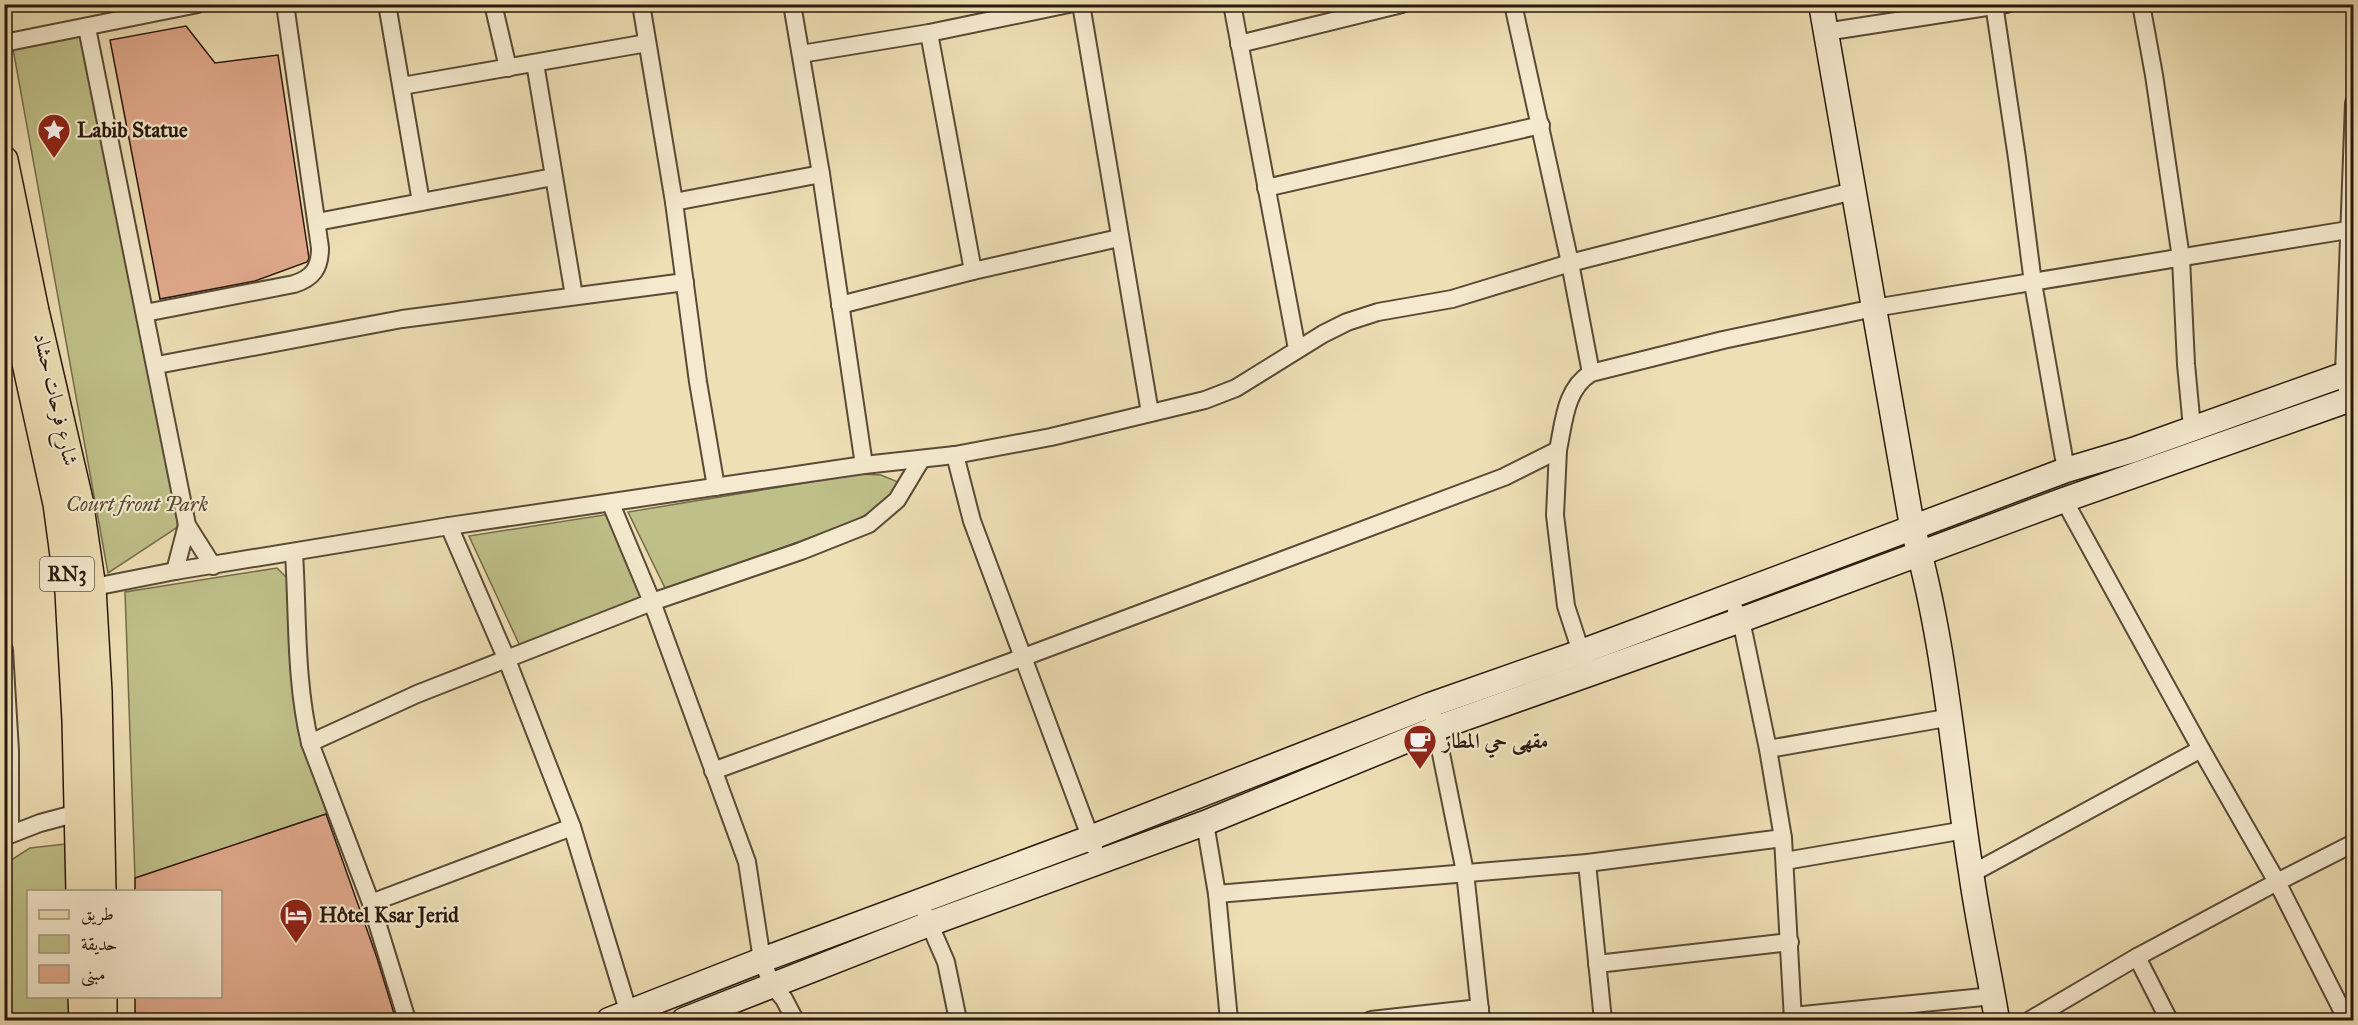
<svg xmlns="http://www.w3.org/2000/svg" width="2358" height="1025" font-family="'IM FELL Great Primer',Amiri,serif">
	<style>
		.green { fill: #bfc089; stroke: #746c4b; stroke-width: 1.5 }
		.building { fill: #e1aa8d; stroke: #29180d; stroke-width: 1.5 }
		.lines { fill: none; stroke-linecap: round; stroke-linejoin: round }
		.street-casing { stroke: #5a4a37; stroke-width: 20 }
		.secondary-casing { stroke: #29180d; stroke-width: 27 }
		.primary-casing { stroke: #29180d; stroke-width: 30 }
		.street { stroke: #f5eacf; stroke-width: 16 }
		.secondary { stroke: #f5eacf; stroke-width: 24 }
		.primary { stroke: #efdfb5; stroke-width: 27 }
		.labels { text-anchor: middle; stroke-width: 4.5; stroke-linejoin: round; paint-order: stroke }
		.shield { fill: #f5eacf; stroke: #665747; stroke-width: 1.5 }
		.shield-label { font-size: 20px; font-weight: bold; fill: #29180d }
		.poi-label { font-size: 21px; font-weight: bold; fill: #29180d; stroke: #f5eacf; text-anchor: start }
		.street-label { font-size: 21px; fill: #29180d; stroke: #f5eacf }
		.park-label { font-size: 21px; font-style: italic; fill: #564a32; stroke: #f5eacf }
	</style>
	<rect width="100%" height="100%" fill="#efdfb5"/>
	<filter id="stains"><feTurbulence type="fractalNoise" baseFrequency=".00333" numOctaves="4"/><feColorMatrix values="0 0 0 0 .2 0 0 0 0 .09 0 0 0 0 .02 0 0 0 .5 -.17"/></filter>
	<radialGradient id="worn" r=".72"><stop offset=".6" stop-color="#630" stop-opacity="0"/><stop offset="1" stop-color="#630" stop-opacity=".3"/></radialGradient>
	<g class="green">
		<path d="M 84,31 L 181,525 L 108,573 L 13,49 Z"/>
		<path d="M 859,474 L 881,475 L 898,482 L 886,503 L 855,521 L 666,590 L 628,512 Z"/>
		<path d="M 610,514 L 645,601 L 520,646 L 469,536 Z"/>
		<path d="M 277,568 L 291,582 L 302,744 L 327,814 L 135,878 L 125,592 Z"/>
		<path d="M 74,843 L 74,891 L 28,892 L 28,996 L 75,997 L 75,1020 L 5,1020 L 5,864 L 30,848 Z"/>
	</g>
	<g class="building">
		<path d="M 186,26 L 215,63 L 278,55 L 309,258 L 307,262 L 255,281 L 160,299 L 110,40 Z"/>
		<path d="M 326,814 L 377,958 L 396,1020 L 135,1020 L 135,996 L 220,996 L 220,891 L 135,891 L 135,878 Z"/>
	</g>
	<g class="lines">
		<defs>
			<g id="street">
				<path d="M 387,4 L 421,202"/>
				<path d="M 493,4 L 508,68"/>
				<path d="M 641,4 L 674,202 L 698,382 L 716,487"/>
				<path d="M 792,4 L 821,174 L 864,465"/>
				<path d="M 1081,4 L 1150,413"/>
				<path d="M 1232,4 L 1297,349"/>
				<path d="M 1513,4 L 1570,263 L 1591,373"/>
				<path d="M 1994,4 L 2017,158 L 2033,283 L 2066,470"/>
				<path d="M 2141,4 L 2154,75 L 2181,258 L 2186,364 L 2192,428"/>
				<path d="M 87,28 L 187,525 L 213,566"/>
				<path d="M 1825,32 L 2006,4"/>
				<path d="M 929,33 L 973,271"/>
				<path d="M 4,43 L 198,4"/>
				<path d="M 1239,44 L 1402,4"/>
				<path d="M 801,54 L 929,33 L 1069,4"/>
				<path d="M 535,63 L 574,296"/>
				<path d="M 402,86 L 647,43"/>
				<path d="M 1266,188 L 1541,125"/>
				<path d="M 674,202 L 821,174"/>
				<path d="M 317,222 L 553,177"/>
				<path d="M 840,305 L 973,271 L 1119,238"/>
				<path d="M 145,313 L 294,284 C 313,278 320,268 320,248 L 285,4"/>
				<path d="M 157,365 L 402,319 L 685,282"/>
				<path d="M 2349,399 L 2344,374 L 2354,103"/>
				<path d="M 1558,450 L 1555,515 L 1566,606 L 1584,661"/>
				<path d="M 955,455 L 972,521 L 1094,847"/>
				<path d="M 611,504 L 652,602 L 747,862 L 762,960 L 772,985 L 784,999 L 795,1020"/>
				<path d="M 449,526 L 507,660 L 572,827 L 631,1020"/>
				<path d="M 294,553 C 298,616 295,681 310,743 L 371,903 L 407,1020"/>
				<path d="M 175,571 L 187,525"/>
				<path d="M 84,589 L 175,571 L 449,526 L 864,465 L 955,455 L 1051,437 L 1205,400 L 1236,388 L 1323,334 L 1347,322 L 1378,312 L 1452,299 L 1570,263 L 1853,191"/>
				<path d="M 1736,611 L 1741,620 L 1768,749 L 1783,838 L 1793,1020"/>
				<path d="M 4,650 L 10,751 L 10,834"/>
				<path d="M 1434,719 L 1465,872 L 1481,1020"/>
				<path d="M 310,743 L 417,694 L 652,602 L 801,551 L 869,524 L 897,500 L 921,460"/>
				<path d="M 1768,749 L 1952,717"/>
				<path d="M 713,771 L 1024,657 L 1504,477 L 1558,450 C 1564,422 1565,389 1591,373 L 1723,340 L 1874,308 L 2348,230"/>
				<path d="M 1205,823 L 1217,894 L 1229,1020"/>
				<path d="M 4,837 L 40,823 L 85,811"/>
				<path d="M 1785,861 L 1965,830"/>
				<path d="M 1587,863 L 1603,1020"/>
				<path d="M 1971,874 L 2201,749"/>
				<path d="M 1217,894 L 1587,863 L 1783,838"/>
				<path d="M 371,903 L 572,827"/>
				<path d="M 926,916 L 946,962 L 958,1020"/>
				<path d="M 2137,957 L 2169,1020"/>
				<path d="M 1597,964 L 1790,942"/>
				<path d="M 1793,1016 L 1993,996"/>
				<path d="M 1371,1020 L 1480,1008"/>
				<path d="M 2030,1020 L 2137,957 L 2277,882 L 2201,749 L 2064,500"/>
				<path d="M 2347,1020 L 2277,882 L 2354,843"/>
			</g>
			<g id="secondary">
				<path d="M 1821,4 L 1912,526 C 1945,639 1953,757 1971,872 C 1978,922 1989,971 1997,1020"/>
				<path d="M 609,1020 L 762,960 L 1090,838 L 1430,705 L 1581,652 L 2066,470 L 2133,450 L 2354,371"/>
				<path d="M 684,1020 L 929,924 L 1205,823 L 1437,728 L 1741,620 L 2064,500 L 2354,398"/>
			</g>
			<g id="primary">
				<path d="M 4,160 L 35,311 L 79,500 L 92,588 L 98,692 L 102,892"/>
				<path d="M 4,263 L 57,504 L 69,592 L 76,721 L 80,892"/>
				<path d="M 82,996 L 83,1020"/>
				<path d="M 103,996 L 103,1020"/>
			</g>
		</defs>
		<use href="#street" class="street-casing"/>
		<use href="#secondary" class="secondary-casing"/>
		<use href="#primary" class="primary-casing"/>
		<use href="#street" class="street"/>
		<use href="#secondary" class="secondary"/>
		<use href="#primary" class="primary"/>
	</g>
	<defs>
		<symbol id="sight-pin" viewBox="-11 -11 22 30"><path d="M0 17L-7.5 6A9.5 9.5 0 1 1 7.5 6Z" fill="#8f2418" stroke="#f5eacf"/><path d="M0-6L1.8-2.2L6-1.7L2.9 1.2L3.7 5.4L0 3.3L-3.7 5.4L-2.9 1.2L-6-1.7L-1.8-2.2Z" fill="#fff"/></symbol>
		<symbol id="cafe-pin" viewBox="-11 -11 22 30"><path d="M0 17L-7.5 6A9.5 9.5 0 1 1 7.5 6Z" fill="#8f2418" stroke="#f5eacf"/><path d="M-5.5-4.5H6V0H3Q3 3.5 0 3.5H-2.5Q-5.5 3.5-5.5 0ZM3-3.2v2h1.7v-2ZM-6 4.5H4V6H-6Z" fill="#fff"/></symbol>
		<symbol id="hotel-pin" viewBox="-11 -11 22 30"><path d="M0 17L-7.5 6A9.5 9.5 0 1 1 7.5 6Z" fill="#8f2418" stroke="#f5eacf"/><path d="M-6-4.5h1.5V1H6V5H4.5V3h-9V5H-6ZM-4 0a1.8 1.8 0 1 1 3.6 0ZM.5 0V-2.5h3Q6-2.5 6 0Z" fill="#fff"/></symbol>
	</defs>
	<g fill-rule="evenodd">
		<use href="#sight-pin" x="35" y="111" width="38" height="52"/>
		<use href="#cafe-pin" x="1401" y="722" width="38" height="52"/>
		<use href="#hotel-pin" x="277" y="896" width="38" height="52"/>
	</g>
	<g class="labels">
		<rect class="shield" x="40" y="557" width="54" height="34" rx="4.5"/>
		<g class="shield-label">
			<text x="67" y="581">RN3</text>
		</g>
		<g class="poi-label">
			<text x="77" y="137">Labib Statue</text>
			<text x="1443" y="748">مقهى حي المطار</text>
			<text x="319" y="922">Hôtel Ksar Jerid</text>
		</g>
		<g class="street-label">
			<text transform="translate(56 399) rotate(77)" y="7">شارع فرحات حشاد</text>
		</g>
		<g class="park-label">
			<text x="137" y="511">Court front Park</text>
		</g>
	</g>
	<rect width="2358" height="1025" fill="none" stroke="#efdfb5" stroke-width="24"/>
	<rect x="6" y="6" width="2346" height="1013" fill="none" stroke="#29180d" stroke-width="3"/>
	<rect x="12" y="12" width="2334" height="1001" fill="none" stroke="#29180d" stroke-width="1.5"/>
	<rect x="27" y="890" width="195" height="108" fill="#f5eacf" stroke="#a39681" stroke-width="1.5"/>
	<rect x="39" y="910" width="30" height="9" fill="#efdfb5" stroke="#a39681" stroke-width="1.5"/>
	<text x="81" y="920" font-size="18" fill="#29180d">طريق</text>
	<rect x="39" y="935" width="30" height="18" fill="#bfc089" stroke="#a39681" stroke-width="1.5"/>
	<text x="81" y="950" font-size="18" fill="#29180d">حديقة</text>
	<rect x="39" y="965" width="30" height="18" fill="#e1aa8d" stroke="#a39681" stroke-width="1.5"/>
	<text x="81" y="980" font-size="18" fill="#29180d">مبنى</text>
	<rect width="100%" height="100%" filter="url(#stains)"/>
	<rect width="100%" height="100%" fill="url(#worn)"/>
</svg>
